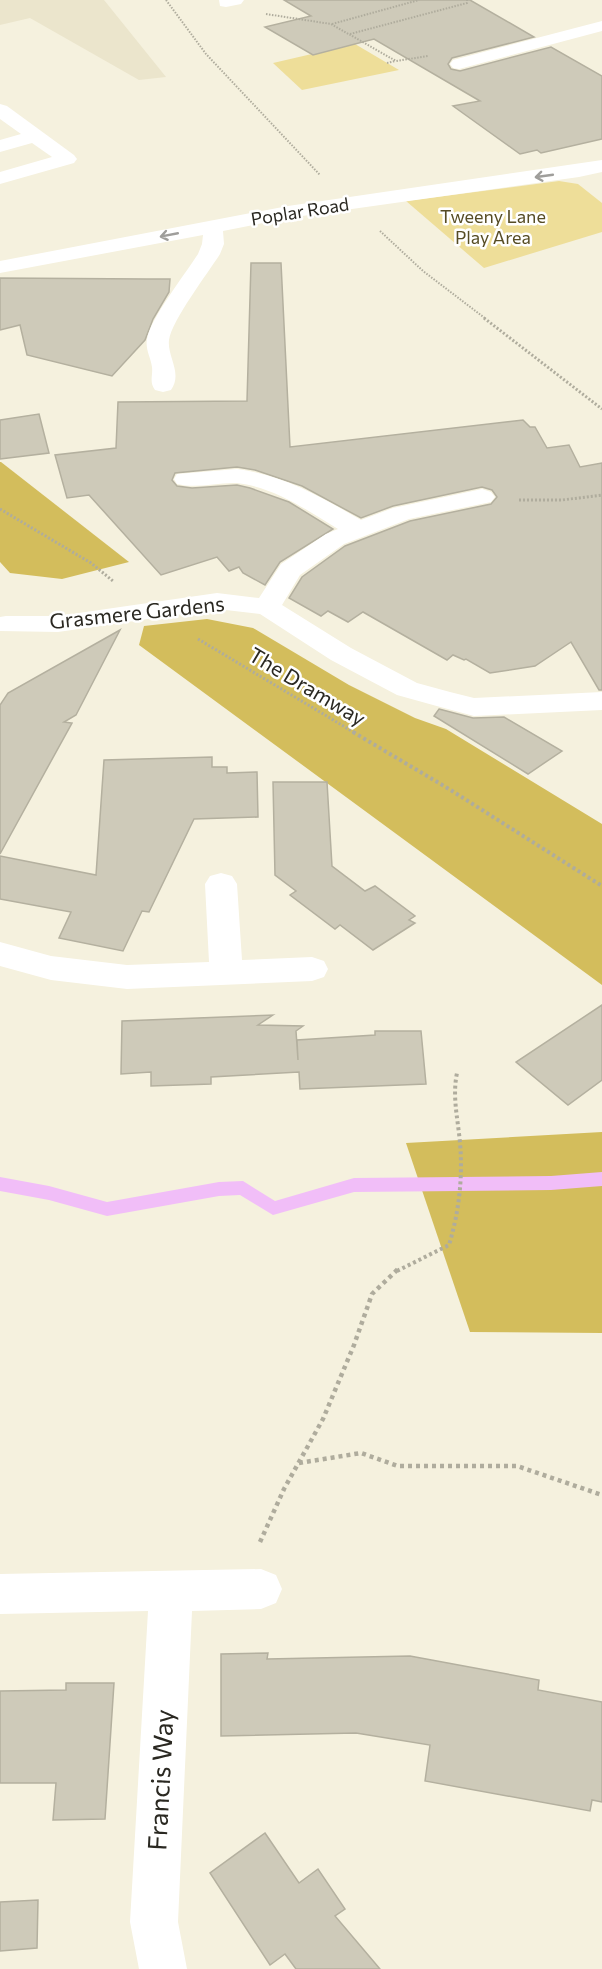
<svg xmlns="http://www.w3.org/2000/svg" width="602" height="1969" font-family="Commissioner,sans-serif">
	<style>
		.built { fill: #ebe5cc }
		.green { fill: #eede99 }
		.forest { fill: #d3bd5c }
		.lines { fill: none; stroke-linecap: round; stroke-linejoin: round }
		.stream { fill: #f1bef8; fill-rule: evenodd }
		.building { fill: #cecab9; stroke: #b4b09f; stroke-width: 1.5 }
		.path-far3 { stroke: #afac9d; stroke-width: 2; stroke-dasharray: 1.5 1.5; stroke-linecap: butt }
		.path-far2 { stroke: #afac9d; stroke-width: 3; stroke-dasharray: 2 2; stroke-linecap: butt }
		.path-far1 { stroke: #afac9d; stroke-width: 4; stroke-dasharray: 3 3; stroke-linecap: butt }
		.path { stroke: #afac9d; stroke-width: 4.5; stroke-dasharray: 4 4; stroke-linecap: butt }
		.minor { fill: #fff; fill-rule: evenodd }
		.oneway { stroke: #9f9e9b }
		.labels { text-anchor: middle; stroke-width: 5; stroke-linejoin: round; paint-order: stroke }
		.far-street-label { font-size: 18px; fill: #2a2821; stroke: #fff }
		.far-park-label { font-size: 18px; fill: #564c24; stroke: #fff }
		.street-label { font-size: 21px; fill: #2a2821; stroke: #fff }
		.near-street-label { font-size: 26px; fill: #2a2821; stroke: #fff }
	</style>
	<rect width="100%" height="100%" fill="#f5f1de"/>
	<path class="built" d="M 0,0 L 104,0 L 166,77 L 139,80 L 30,18 L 0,25 Z"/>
	<g class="green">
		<path d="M 355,44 L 399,70 L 302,90 L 273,63 Z"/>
		<path d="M 559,181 L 578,184 L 602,203 L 602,232 L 484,268 L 406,201 Z"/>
	</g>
	<g class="forest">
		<path d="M 0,462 L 1,462 L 129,562 L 62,579 L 10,573 L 0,562 Z"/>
		<path d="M 207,619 L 253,628 L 349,685 L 415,718 L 446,729 L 602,824 L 602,985 L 139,645 L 144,626 Z"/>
		<path d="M 602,1132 L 602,1333 L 470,1332 L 406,1143 Z"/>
	</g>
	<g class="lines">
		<path class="stream" d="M 602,1172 L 602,1186 L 551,1190 L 354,1192 L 273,1215 L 240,1195 L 219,1196 L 107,1216 L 49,1200 L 0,1191 L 0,1177 L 49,1186 L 107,1202 L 219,1182 L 243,1181 L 275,1201 L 354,1178 L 551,1176 Z"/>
	</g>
	<g class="building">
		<path d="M 284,0 L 470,0 L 534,37 L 452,58 L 448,64 L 451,69 L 460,71 L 551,47 L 602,76 L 602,139 L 541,153 L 537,150 L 520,154 L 453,106 L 480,101 L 374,39 L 313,55 L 265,27 L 311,16 Z"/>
		<path d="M 251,263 L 281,263 L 290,447 L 523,420 L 530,427 L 535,427 L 547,448 L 569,445 L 580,467 L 602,463 L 602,690 L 599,690 L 571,642 L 535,666 L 490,673 L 466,659 L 464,660 L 453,655 L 447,660 L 363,612 L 348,622 L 328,611 L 321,616 L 289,598 L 302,577 L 345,546 L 410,521 L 491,504 L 497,497 L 492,490 L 482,487 L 393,506 L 361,518 L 302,486 L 255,470 L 237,467 L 175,473 L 172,480 L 177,486 L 192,488 L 237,485 L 250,488 L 289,502 L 333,529 L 280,562 L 265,585 L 243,573 L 239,567 L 229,571 L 217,557 L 161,575 L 89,495 L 67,498 L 55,455 L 116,448 L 118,402 L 247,401 Z"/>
		<path d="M 0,278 L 147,279 L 170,279 L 169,292 L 153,319 L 145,340 L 112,376 L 27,355 L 20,325 L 0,330 Z"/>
		<path d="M 39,414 L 49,453 L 0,459 L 0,420 Z"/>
		<path d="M 120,630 L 76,715 L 64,722 L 72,723 L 0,854 L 0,705 L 8,693 Z"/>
		<path d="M 439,709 L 473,718 L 504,717 L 562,751 L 528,774 L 434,716 Z"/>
		<path d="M 212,757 L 212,767 L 227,767 L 227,773 L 257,772 L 258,817 L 194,819 L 149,912 L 142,911 L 123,951 L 59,938 L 71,912 L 0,899 L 0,856 L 96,875 L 104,760 Z"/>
		<path d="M 273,782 L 327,782 L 332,866 L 365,891 L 375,886 L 415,916 L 409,920 L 415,923 L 373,950 L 340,925 L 335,929 L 290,895 L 296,891 L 275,875 Z"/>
		<path d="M 602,1005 L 602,1080 L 568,1105 L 516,1062 Z"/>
		<path d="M 273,1015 L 258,1025 L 303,1026 L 296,1031 L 298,1060 L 297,1040 L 375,1035 L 375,1031 L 421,1031 L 426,1084 L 300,1089 L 299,1072 L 211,1077 L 211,1084 L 151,1086 L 151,1072 L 121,1074 L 122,1021 Z"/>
		<path d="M 268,1653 L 267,1659 L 410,1656 L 539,1680 L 538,1690 L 602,1702 L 602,1802 L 592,1800 L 590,1811 L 425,1781 L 430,1745 L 356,1733 L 221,1736 L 221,1654 Z"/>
		<path d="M 66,1683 L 114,1683 L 105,1819 L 53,1820 L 56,1783 L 0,1783 L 0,1691 L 66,1690 Z"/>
		<path d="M 265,1833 L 299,1883 L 318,1869 L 345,1909 L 335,1916 L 380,1969 L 296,1969 L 285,1954 L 270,1965 L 210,1873 Z"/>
		<path d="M 38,1900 L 37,1948 L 0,1951 L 0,1902 Z"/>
	</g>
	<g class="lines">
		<g class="path-far3">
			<path d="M 166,0 L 206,54 L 320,175"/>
			<path d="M 266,14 L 331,24 L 396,61 L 428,56"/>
			<path d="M 332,24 L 419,0"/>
			<path d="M 350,34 L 467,3 L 467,0"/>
			<path d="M 387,63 L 395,61"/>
			<path d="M 380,231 L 423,271 L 486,319"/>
		</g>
		<g class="path-far2">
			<path d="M 484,318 L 602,409"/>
			<path d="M 519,500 L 562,500 L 602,495"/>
			<path d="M 0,509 L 91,563 L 113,581"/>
			<path d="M 198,639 L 355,733"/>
		</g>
		<g class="path-far1">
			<path d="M 353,732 L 449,789 L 602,886"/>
			<path d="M 397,1271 L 449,1245 C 459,1212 463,1177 460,1143 C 458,1119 452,1097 457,1073"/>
		</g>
		<g class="path">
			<path d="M 299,1463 L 361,1453 L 398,1466 L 517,1466 L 602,1495"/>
			<path d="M 260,1542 L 284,1489 L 323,1419 L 354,1345 L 372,1294 L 398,1269"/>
		</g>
		<g class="minor">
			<path d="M 219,0 L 244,0 L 241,4 L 226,7 L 220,6 Z"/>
			<path d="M 602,21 L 602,31 L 459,69 L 453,68 L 450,64 L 453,60 Z"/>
			<path d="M 0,104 L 7,106 L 74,155 L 77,159 L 74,163 L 0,184 L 0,172 L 52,157 L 32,143 L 0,152 L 0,140 L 21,134 L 0,119 Z"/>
			<path d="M 602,160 L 602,172 L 579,177 L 288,218 L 223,231 L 224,244 L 220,254 C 208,273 172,320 169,340 C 167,357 183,373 171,390 L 163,392 L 155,390 C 149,382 153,376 152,367 C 151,358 145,349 147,339 C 150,319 186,273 198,254 L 202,244 L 203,235 L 0,273 L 0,261 L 288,206 Z"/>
			<path d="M 237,469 C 284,475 321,497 361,520 L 393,508 L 482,489 L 491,492 L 495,497 L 491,502 L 409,519 L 344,544 L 300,575 L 282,605 L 351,648 L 417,683 L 450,692 L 474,698 L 602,692 L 602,710 L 474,716 L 433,705 L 397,695 L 331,660 L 260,614 L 217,609 L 58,632 L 0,631 L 0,617 L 6,616 L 58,616 L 217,593 L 259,598 L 281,564 L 326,534 L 338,529 C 307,510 274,487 237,483 C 217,482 197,489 177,484 L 174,479 L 177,474 Z"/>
			<path d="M 221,873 L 232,876 L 237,884 L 242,960 L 312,957 L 324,961 L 328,969 L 324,977 L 312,981 L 127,989 L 51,980 L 0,966 L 0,942 L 51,956 L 127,965 L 209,962 L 205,884 L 210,876 Z"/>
			<path d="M 261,1569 L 276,1575 L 282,1589 L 276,1603 L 261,1609 L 192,1611 L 178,1922 L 187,1969 L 139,1969 L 130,1922 L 148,1611 L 0,1614 L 0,1574 Z"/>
		</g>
	</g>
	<defs><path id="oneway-shaft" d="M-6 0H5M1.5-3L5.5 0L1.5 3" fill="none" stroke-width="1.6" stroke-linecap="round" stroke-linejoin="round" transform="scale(1.5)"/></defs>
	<g class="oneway">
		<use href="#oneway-shaft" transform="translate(544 176) rotate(172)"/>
		<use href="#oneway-shaft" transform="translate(169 235) rotate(169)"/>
	</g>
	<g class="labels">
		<g class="far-street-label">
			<text transform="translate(300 212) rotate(-9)" y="6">Poplar Road</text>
		</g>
		<g class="far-park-label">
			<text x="493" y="223">Tweeny Lane<tspan x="493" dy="21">Play Area</tspan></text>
		</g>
		<g class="street-label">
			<text transform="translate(137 613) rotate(-6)" y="7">Grasmere Gardens</text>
			<text transform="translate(307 687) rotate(31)" y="7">The Dramway</text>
		</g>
		<g class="near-street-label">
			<text transform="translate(161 1780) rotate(-87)" y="9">Francis Way</text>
		</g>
	</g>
</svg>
